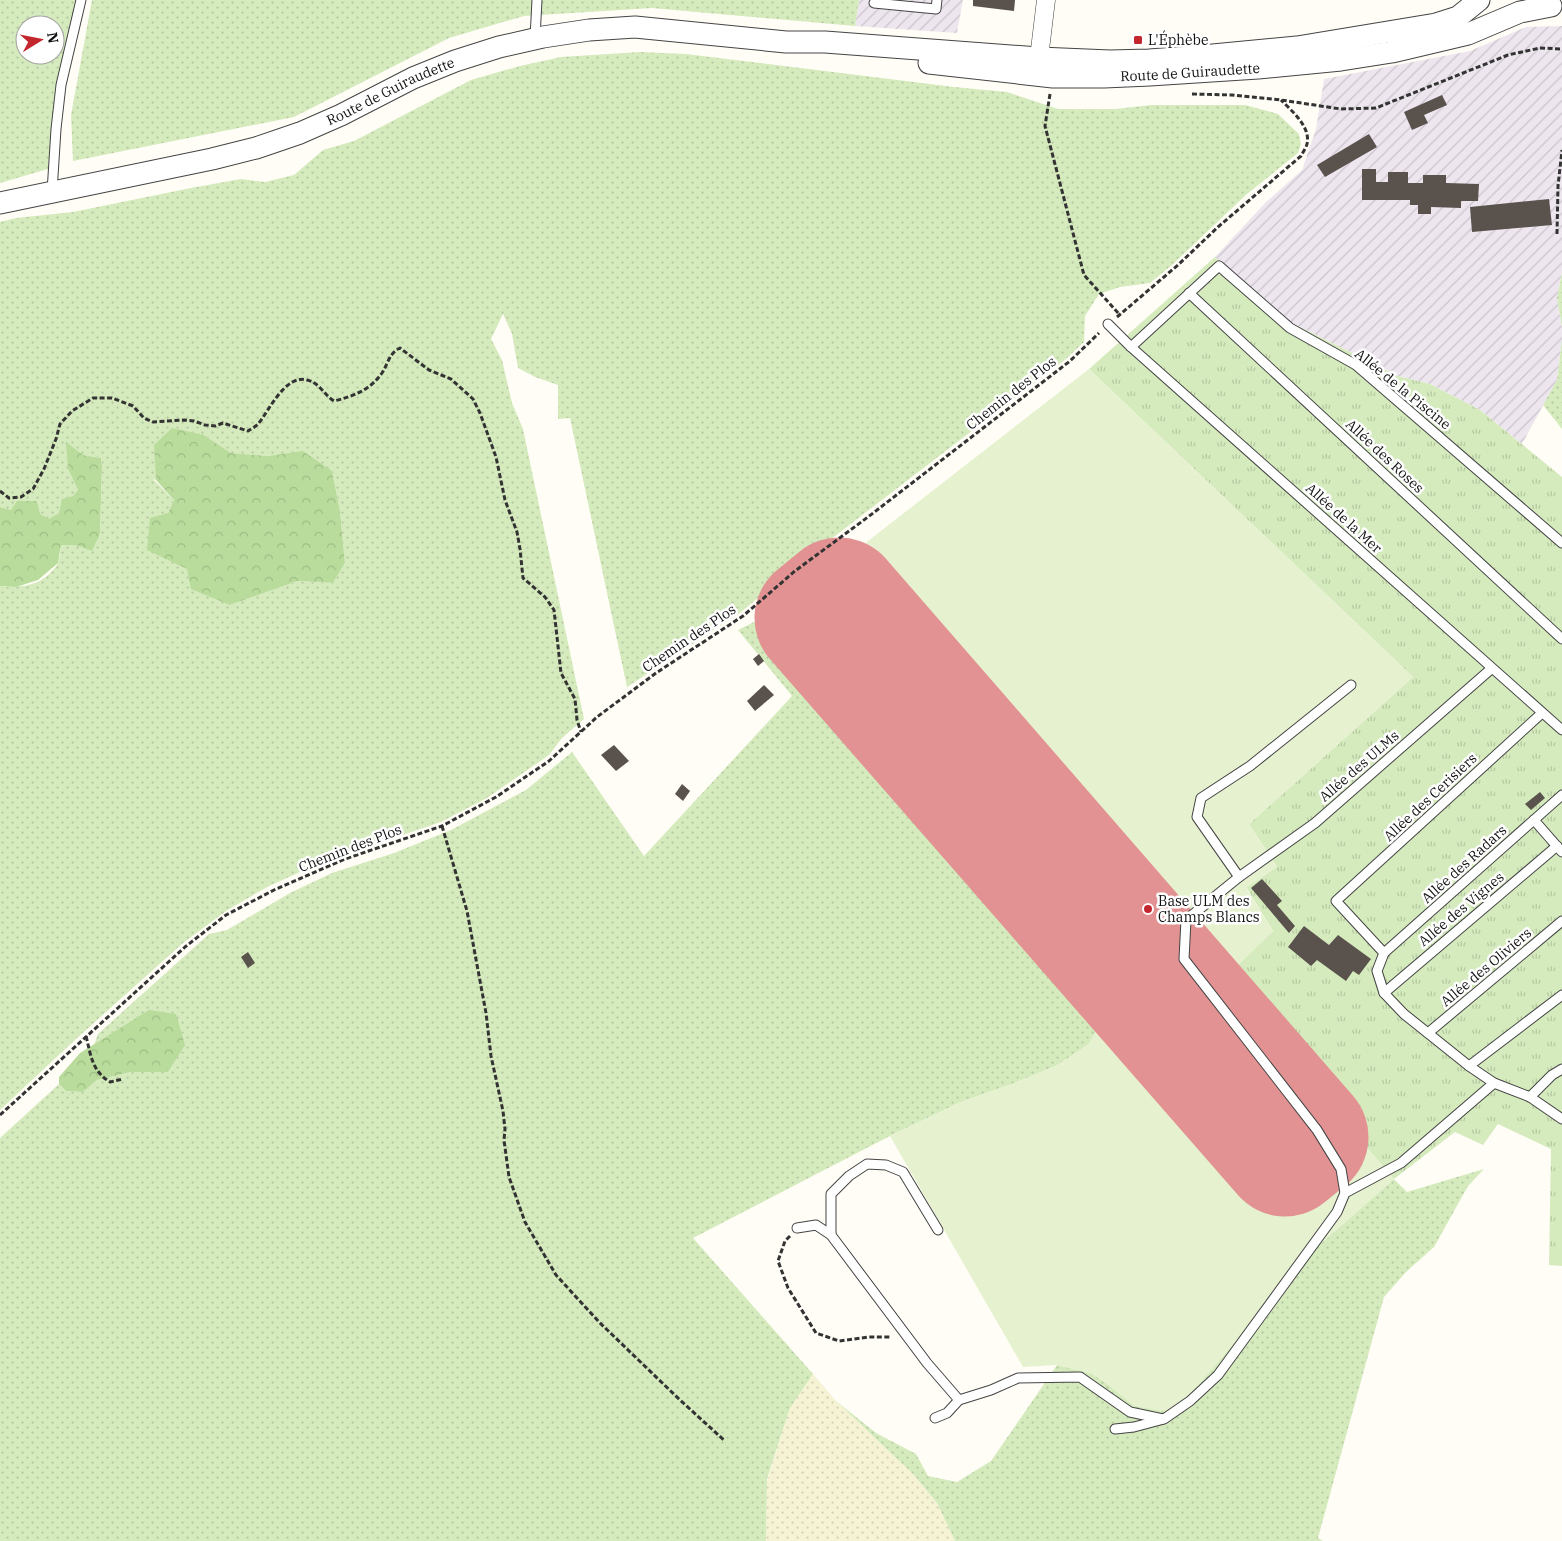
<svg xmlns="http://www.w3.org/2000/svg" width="1562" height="1541" font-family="'IBM Plex Serif',serif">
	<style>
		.industrial { fill: url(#industrial-furrows) }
		.farmland { fill: url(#farmland-dots) }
		.grass { fill: url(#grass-dots); fill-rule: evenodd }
		.forest { fill: url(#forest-crowns) }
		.park { fill: url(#park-tufts) }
		.pitch { fill: #e6f2cf }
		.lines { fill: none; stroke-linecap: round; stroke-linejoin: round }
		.runway { stroke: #e29292; stroke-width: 125 }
		.building { fill: #5a524d }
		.service-casing { stroke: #444; stroke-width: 11 }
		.minor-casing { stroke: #444; stroke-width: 19 }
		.tertiary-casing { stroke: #444; stroke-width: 23 }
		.path { stroke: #333; stroke-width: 3; stroke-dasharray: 5 2.5; stroke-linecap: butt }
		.service { stroke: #fff; stroke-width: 9 }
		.minor { stroke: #fff; stroke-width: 18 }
		.tertiary { stroke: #fff; stroke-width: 21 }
		.poi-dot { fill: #c4262e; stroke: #fff; stroke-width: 2 }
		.labels { text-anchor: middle; stroke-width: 5; stroke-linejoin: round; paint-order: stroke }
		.poi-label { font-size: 14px; fill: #111; stroke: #fff; text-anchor: start }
		.street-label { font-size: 14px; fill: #111; stroke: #fff }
	</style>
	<defs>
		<pattern id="industrial-furrows" width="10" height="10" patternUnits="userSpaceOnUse" patternTransform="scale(1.25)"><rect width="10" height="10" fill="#eee6ef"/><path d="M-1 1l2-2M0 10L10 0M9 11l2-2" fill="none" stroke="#cbc4cc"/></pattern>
		<pattern id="farmland-dots" width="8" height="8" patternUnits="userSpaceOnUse" patternTransform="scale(1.25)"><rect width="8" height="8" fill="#f6f3d4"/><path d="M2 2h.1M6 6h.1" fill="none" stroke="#d2cfb5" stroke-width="1.8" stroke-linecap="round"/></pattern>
		<pattern id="grass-dots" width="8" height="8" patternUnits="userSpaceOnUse" patternTransform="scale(1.25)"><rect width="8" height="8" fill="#d5ebbd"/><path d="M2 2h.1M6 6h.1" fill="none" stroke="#b6c8a1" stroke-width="1.8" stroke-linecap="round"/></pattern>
		<pattern id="forest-crowns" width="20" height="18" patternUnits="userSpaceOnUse" patternTransform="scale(1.25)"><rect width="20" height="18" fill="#b9dc9c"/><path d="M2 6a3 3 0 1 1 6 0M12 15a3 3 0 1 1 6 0" fill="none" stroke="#9ebc85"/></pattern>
		<pattern id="park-tufts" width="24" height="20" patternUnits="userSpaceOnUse" patternTransform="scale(1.25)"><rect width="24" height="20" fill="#d5ebbd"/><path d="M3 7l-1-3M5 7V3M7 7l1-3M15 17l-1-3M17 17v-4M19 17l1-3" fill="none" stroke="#b6c8a1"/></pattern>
	</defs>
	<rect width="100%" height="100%" fill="#fffdf5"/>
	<g class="industrial">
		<path d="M 859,0 L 963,0 L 957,33 L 855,26 Z"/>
		<path d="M 1562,26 L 1562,272 L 1557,298 L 1562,327 L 1562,339 L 1557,380 L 1522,444 L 1480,410 L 1430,384 L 1398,376 L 1286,320 L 1215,257 L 1266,202 L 1302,170 L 1316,129 L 1324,79 L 1470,51 L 1526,27 Z"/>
	</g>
	<path class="farmland" d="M 813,1374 L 836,1401 L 913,1474 L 937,1503 L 955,1541 L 766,1541 L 767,1481 L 790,1408 Z"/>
	<g class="grass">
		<path d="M 0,0 L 76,0 L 55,102 L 48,169 L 0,183 ZM 25,25 L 55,25 L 55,55 L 25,55 Z"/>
		<path d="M 92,0 L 859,0 L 855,26 L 652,8 L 524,16 L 449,38 L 294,117 L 73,161 L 71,115 Z"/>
		<path d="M 640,52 L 686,54 L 954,87 L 1007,92 L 1058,109 L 1116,109 L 1151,105 L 1245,105 L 1278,114 L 1299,134 L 1301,144 L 1298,153 L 1247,194 L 1173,264 L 1150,283 L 1120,287 L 1099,294 L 1085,316 L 1084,342 L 1067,358 L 805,559 L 741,612 L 627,687 L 570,418 L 558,419 L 558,385 L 535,377 L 518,368 L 512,334 L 503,314 L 491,339 L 502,360 L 512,403 L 523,429 L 584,719 L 562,738 L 549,755 L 487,798 L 441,822 L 320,863 L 267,887 L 226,911 L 183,943 L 77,1038 L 0,1110 L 0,586 C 24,588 42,586 57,565 C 60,560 60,551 61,545 L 76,545 L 100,533 L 102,466 L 101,458 L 83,455 L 68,469 L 78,490 L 59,513 L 49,520 L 40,514 L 37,501 L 11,510 L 0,507 L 0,222 L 16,218 L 73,212 L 191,188 L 241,179 L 265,182 L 294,175 L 323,150 L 354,141 L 471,80 L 520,66 L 561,57 ZM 204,435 L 231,453 L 269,456 L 332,471 L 340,511 L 345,563 L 333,583 L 298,581 L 230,605 L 187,569 L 168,513 L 174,500 L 153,479 L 156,480 Z"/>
		<path d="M 1562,272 L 1562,327 L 1557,298 Z"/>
		<path d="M 1562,339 L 1562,429 L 1543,405 L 1557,380 Z"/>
		<path d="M 782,608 L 1080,960 L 1094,998 L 1101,1023 L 1089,1044 L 1058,1065 L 1015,1083 L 961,1102 L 890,1136 L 693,1238 L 813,1374 L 790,1408 L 767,1479 L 766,1541 L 0,1541 L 0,1138 L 59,1084 L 66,1091 L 83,1092 L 97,1080 L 131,1072 L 168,1072 L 116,1031 L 94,1045 L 98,1034 L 209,934 L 227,930 L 290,893 L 332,873 L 394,853 L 451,830 L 526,790 L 572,752 L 644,856 L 792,696 L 738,630 Z"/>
		<path d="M 1484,1169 L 1468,1186 L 1434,1247 L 1406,1272 L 1384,1297 L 1318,1538 L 1323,1541 L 955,1541 L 937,1503 L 913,1474 L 836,1401 L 876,1433 L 916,1454 L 928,1476 L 957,1482 L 991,1461 L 1057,1365 L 1091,1373 L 1106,1383 L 1318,1246 L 1394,1179 L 1407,1192 Z"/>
	</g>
	<g class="forest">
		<path d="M 172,428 L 204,435 L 231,453 L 269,456 L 303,451 L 332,471 L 340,511 L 345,563 L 333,583 L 298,581 L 230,605 L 191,589 L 187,569 L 147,550 L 150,518 L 168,513 L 174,500 L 156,480 L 154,445 Z"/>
		<path d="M 66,442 L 83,455 L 101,458 L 102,466 L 100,533 L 92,551 L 76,545 L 61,545 L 58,563 L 38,580 L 16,587 L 0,586 L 0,507 L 11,510 L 17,501 L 37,501 L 40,514 L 49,519 L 59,513 L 62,499 L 73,496 L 78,490 L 68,469 Z"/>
		<path d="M 149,1010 L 176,1014 L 185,1045 L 168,1072 L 131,1072 L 97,1080 L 83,1092 L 66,1091 L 59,1084 L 59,1077 L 80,1053 Z"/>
	</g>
	<path class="park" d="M 1215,257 L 1286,320 L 1398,376 L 1430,384 L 1480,410 L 1562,477 L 1562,1266 L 1549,1265 L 1551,1149 L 1498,1124 L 1483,1145 L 1455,1132 L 1394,1179 L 1222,980 L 1273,931 L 1246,887 L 1277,867 L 1249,824 L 1413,677 L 1089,369 Z"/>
	<path class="pitch" d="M 1089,369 L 1413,677 L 1249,824 L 1277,867 L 1246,888 L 1273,931 L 1222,980 L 1394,1179 L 1318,1246 L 1176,1411 L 1155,1410 L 1134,1406 L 1106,1383 L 1091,1373 L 1057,1365 L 1023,1367 L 890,1136 L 961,1102 L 1015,1083 L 1058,1065 L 1089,1044 L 1101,1023 L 1094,998 L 1080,960 L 782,608 Z"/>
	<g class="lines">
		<path class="runway" d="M 839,600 L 1306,1137 L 1285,1154 L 817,618 Z"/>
	</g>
	<g class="building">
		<path d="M 973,0 L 1015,0 L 1014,11 L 973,6 Z"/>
		<path d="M 1442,95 L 1447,105 L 1424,115 L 1428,123 L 1412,130 L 1404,112 Z"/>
		<path d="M 1369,134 L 1377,147 L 1325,177 L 1317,165 Z"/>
		<path d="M 1362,169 L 1376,169 L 1376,182 L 1388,182 L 1388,172 L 1408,172 L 1408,183 L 1423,183 L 1423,175 L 1446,175 L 1446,183 L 1479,184 L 1478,201 L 1461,201 L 1461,208 L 1431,207 L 1431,214 L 1418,214 L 1418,205 L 1410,205 L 1410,200 L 1362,200 Z"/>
		<path d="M 1549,199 L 1552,225 L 1472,232 L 1470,207 Z"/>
		<path d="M 759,654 L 764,661 L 758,666 L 753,659 Z"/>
		<path d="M 764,685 L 774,695 L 755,711 L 747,701 Z"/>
		<path d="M 614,745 L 629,761 L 616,771 L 601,755 Z"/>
		<path d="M 682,784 L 690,791 L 683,801 L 675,794 Z"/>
		<path d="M 1540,792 L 1545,798 L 1531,810 L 1525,804 Z"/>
		<path d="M 1262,879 L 1282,901 L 1277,905 L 1295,926 L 1289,933 L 1251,888 Z"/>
		<path d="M 1304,926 L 1329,945 L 1338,935 L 1371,959 L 1359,975 L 1353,971 L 1346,981 L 1317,960 L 1311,966 L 1288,947 Z"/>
		<path d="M 248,952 L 255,963 L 248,968 L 241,957 Z"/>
	</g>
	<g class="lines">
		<defs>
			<g id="service">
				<path d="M 874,3 L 936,9 L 937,0"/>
				<path d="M 535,38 L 537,0"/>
				<path d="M 52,192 L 56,129 L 61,85 L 81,0"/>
				<path d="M 1189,293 L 1562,639"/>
				<path d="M 1108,324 L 1131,347 L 1562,730"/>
				<path d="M 1131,347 L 1219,266 L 1290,328 L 1356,365 L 1562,543"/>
				<path d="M 1542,713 L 1336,901 L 1384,953 L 1377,971 L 1384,993 L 1404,1014 L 1469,1066 L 1494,1083 L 1530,1097 L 1562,1119"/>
				<path d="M 1534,820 L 1562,852"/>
				<path d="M 1239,877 L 1197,817 L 1201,798 L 1250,766 L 1351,685"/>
				<path d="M 1384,953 L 1562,795"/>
				<path d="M 1384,993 L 1557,846"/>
				<path d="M 1428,1033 L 1562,921"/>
				<path d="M 1469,1066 L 1562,995"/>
				<path d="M 1530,1097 L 1552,1075 L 1562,1069"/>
				<path d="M 1345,1193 L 1341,1169 L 1317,1130 L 1184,959 L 1186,920 L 1239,877 L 1315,823 L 1491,669"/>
				<path d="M 797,1228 L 816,1225 L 831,1235 L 831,1194 L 849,1176 L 867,1164 L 886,1165 L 903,1172 L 938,1230"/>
				<path d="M 831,1235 L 927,1363 L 959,1400 L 947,1413 L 935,1418"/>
				<path d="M 959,1400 L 991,1390 L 1018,1378 L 1080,1377 L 1130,1412 L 1163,1419"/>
				<path d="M 1115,1429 L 1134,1427 L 1164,1419 L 1190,1401 L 1218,1375 L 1337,1212 L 1345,1193 L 1401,1163 L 1494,1083"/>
			</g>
			<path id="minor" d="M 1039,58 L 1046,0"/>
			<g id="tertiary">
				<path id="s1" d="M 929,63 L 1053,77 L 1104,77 L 1150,75 L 1258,68 L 1341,60 L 1392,52 L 1468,34 L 1520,12 L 1551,6"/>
				<path id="s2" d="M 0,203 L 212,159 L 256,148 L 300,133 L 341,115 L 413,78 L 455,61 L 499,47 L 543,37 L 589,30 L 635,27 L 786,42 L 825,42 L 1039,58 L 1110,61 L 1149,60 L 1192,57 L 1297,47 L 1436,24 L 1458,17 L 1479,0"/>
			</g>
		</defs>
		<use href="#service" class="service-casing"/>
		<use href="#minor" class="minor-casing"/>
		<use href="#tertiary" class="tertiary-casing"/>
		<g class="path">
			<path d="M 1050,94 L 1045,126 L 1084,275 L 1119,314"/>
			<path d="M 1192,94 L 1232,95 L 1281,100 L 1341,109 L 1376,108 L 1508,55 L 1540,48 L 1562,49"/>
			<path d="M 1557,234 L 1558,186 L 1562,150"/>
			<path d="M 1117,317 L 1178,265 L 1218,227 L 1301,156 C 1303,152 1306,148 1307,144 C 1311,127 1292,111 1281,100"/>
			<path d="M 0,491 L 9,498 L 21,497 L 33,489 L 44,469 L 56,439 L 60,424 L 72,411 L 93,398 L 112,398 L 133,406 L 144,418 L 153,422 L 184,420 L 194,421 L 205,425 L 215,426 L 223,423 L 248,431 C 251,429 255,427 258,424 C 269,411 285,374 307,380 C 320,383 324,395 334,401 C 354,396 370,390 382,373 C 388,364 389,353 400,348 L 429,370 L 451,379 L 473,399 L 480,413 L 496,457 L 505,500 L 517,532 L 520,549 L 523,578 L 545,597 L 554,610 L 561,673 L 575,699 L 577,720 L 581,732"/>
			<path d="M 442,826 L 467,911 L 486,1013 L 491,1056 L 503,1111 L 505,1129 L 504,1140 L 509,1177 L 525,1222 L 556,1275 L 599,1322 L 680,1400 L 725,1441"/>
			<path d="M 86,1036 C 91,1056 92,1071 110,1082 L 123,1079"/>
			<path d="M 0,1115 L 185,947 L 226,915 L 274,890 L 345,859 L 442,826 L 496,797 L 549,761 L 597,717 L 656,673 L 743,616 L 795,571 L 868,517 L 1070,361 L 1099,333"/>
			<path d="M 790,1236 L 785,1241 L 778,1261 L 788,1288 L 816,1333 L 839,1341 L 869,1337 L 891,1337"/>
		</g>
		<use href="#service" class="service"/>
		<use href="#minor" class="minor"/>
		<use href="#tertiary" class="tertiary"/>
	</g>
	<g class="poi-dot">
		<rect x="1133" y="35" width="10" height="10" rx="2.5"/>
		<circle cx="1148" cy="909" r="5"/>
	</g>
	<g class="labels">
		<g class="poi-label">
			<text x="1148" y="45">L'Éphèbe</text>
			<text x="1158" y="906">Base ULM des<tspan x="1158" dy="16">Champs Blancs</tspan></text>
		</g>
		<g class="street-label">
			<text dy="5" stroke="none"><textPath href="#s1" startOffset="262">Route de Guiraudette</textPath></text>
			<text dy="5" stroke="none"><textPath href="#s2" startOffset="408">Route de Guiraudette</textPath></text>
			<text transform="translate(1403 389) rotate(39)" y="5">Allée de la Piscine</text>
			<text transform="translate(1011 393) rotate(-38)" y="5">Chemin des Plos</text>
			<text transform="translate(1385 456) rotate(43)" y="5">Allée des Roses</text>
			<text transform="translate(1344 518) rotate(42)" y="5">Allée de la Mer</text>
			<text transform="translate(689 638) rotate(-34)" y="5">Chemin des Plos</text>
			<text transform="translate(1359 766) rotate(-41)" y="5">Allée des ULMs</text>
			<text transform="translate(1430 797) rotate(-43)" y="5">Allée des Cerisiers</text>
			<text transform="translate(350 848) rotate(-21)" y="5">Chemin des Plos</text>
			<text transform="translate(1464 864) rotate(-42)" y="5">Allée des Radars</text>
			<text transform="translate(1461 909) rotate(-40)" y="5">Allée des Vignes</text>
			<text transform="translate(1486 967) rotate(-40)" y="5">Allée des Oliviers</text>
		</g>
	</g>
	<g transform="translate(40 40) rotate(80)"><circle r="24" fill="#ffffff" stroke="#a0a0a0"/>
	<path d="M0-4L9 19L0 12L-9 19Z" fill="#c4262e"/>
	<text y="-8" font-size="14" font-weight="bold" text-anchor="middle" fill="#111111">N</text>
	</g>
</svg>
